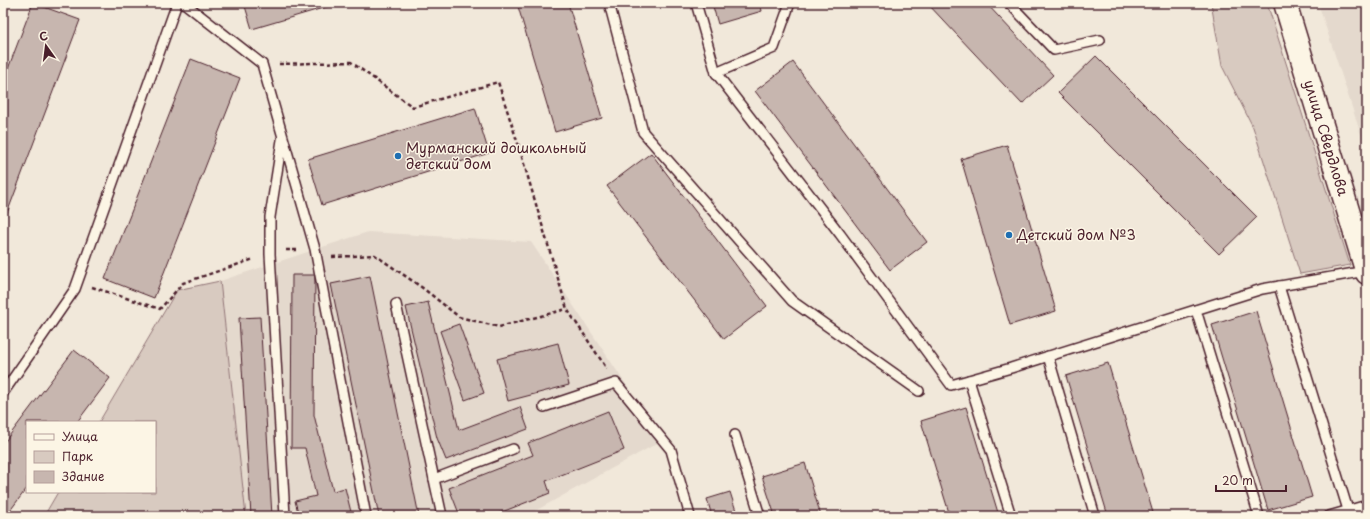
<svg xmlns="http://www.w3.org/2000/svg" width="1370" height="519" font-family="'Playpen Sans',sans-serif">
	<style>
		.built { fill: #e4d9cd }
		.green { fill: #d8cac0; stroke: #917476 }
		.building { fill: #c7b6af; stroke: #4a1f2b }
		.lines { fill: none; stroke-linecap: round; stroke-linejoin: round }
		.service-casing { stroke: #4a1f2b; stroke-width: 12 }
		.tertiary-casing { stroke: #4a1f2b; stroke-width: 25 }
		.path { stroke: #4a1f2b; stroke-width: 2.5; stroke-dasharray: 4 3; stroke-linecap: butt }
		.service { stroke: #fcf5e5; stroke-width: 9 }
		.tertiary { stroke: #fcf5e5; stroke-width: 22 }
		.poi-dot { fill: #1f6fb2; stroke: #fcf5e5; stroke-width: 1.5 }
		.labels { text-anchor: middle; stroke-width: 3; stroke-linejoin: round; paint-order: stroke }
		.street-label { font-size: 14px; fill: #4a1f2b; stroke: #fcf5e5 }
		.poi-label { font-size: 14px; fill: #4a1f2b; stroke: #fcf5e5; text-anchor: start }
	</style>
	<rect width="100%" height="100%" fill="#f1e8da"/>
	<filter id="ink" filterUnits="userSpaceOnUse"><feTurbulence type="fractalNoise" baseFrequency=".025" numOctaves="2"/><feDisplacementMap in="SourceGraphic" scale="8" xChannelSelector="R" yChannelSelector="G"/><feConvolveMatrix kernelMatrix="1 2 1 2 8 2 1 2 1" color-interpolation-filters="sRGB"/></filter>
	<g filter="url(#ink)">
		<g class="built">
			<path d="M 1318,3 L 1367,3 L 1367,153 Z"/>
			<path d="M 368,232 L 531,242 L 663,440 L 526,516 L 246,516 L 220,281 Z"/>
		</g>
		<g class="green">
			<path d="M 1211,3 L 1267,3 L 1350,265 L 1300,274 L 1253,127 L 1222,66 Z"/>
			<path d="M 220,281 L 246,516 L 44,516 L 58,492 L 155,492 L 155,422 L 99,422 L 177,290 Z"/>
		</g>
		<g class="building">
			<path d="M 33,3 L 80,20 L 3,224 L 3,82 Z"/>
			<path d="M 244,3 L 340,3 L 252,29 Z"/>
			<path d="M 517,3 L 568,3 L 602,118 L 555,132 Z"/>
			<path d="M 712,3 L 760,3 L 762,11 L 718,24 Z"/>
			<path d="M 927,3 L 986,3 L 1053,75 L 1022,104 Z"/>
			<path d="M 1096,56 L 1257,217 L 1219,254 L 1058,93 Z"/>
			<path d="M 191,59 L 240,78 L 154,298 L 105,279 Z"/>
			<path d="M 793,62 L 927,242 L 890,270 L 755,91 Z"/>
			<path d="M 475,108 L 489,153 L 322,205 L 308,159 Z"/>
			<path d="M 1007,145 L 1056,311 L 1010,325 L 961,159 Z"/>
			<path d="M 651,153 L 767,306 L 724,339 L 607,186 Z"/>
			<path d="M 292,275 L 315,275 L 314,415 L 333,491 L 345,488 L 352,516 L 299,516 L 295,501 L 316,496 L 305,448 L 291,448 Z"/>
			<path d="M 370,276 L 419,516 L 379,516 L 331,284 Z"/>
			<path d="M 428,302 L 459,430 L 520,407 L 528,429 L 446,460 L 437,438 L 406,307 Z"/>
			<path d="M 1256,311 L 1312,497 L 1268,510 L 1212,325 Z"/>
			<path d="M 260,317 L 272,516 L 251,516 L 239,318 Z"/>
			<path d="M 459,324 L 484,393 L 465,400 L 440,331 Z"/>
			<path d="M 558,343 L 569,385 L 508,401 L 497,359 Z"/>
			<path d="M 74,350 L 110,378 L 77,422 L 27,422 L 27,488 L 6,516 L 3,516 L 3,444 Z"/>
			<path d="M 1108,363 L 1154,516 L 1108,516 L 1066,376 Z"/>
			<path d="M 966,407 L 999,516 L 950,516 L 921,421 Z"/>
			<path d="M 608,411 L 624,450 L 546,481 L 550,493 L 492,516 L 460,516 L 449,488 L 533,455 L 528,443 Z"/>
			<path d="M 805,463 L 821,516 L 775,516 L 762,476 Z"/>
			<path d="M 730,492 L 737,514 L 732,516 L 712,516 L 707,499 Z"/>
		</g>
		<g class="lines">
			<defs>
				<g id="service">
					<path d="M 184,3 L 262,64 L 315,249 L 366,516"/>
					<path d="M 609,3 L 643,132 L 792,301 L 919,391"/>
					<path d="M 696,3 L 716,73 L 840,234 L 951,385 L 1011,368 L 1262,289 L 1366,271"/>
					<path d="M 1009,3 L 1054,50 L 1100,40"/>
					<path d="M 716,73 L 774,48 L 790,3"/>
					<path d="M 282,140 L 270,217 L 270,254 L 285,516"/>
					<path d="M 1279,286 L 1348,510"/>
					<path d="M 396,304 L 442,516"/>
					<path d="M 1196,310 L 1259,516"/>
					<path d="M 1048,356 L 1095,516"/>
					<path d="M 969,380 L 1011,516"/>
					<path d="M 3,393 L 75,289 L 177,3"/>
					<path d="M 544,407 L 616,383 L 671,450 L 690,516"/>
					<path d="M 735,435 L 760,516"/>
					<path d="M 434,479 L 513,449"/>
					<path d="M 1329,516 L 1367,505"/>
				</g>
				<g id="tertiary">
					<path id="s1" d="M 1285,3 L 1367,273"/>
				</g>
			</defs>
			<use href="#service" class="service-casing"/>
			<use href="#tertiary" class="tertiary-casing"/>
			<g class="path">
				<path d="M 279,64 L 351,62 L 413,107 L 498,82 L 519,147 L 567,309 L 607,369"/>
				<path d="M 286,250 L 299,250"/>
				<path d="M 332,257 L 375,255 L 424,289 L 459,317 L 499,327 L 567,309"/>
				<path d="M 92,287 L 160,309 L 183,283 L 254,259"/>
			</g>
			<use href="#service" class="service"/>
			<use href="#tertiary" class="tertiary"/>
		</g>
	</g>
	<g class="poi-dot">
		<circle cx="398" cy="156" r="4"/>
		<circle cx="1009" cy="235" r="4"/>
	</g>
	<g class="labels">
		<g class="street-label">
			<text dy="5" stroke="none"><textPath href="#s1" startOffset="141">улица Свердлова</textPath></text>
		</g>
		<g class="poi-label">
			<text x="406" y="153">Мурманский дошкольный<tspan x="406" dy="16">детский дом</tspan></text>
			<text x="1017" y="240">Детский дом №3</text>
		</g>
	</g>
	<rect width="1370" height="519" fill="none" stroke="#fcf5e5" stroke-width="16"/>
	<rect x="8" y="8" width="1354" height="503" fill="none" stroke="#4a1f2b" stroke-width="1.5" filter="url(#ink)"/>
	<rect x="26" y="421" width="130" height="72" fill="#fcf5e5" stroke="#b59f9b"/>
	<rect x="34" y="434" width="20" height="6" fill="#fcf5e5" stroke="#b59f9b"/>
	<text x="62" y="441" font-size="12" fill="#4a1f2b">Улица</text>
	<rect x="34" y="451" width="20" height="12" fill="#d8cac0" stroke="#b59f9b"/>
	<text x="62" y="461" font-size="12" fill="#4a1f2b">Парк</text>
	<rect x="34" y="471" width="20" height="12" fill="#c7b6af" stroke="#b59f9b"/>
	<text x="62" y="481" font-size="12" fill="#4a1f2b">Здание</text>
	<g transform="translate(46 46) rotate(346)" stroke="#fcf5e5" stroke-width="3" paint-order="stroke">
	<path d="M0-3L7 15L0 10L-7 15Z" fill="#4a1f2b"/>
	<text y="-6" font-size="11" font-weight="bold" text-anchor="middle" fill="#4a1f2b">С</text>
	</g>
	<path d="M1216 485v6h70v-6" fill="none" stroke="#4a1f2b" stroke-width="2"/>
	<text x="1222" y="485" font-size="12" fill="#4a1f2b" stroke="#fcf5e5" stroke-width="3" paint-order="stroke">20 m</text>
</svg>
